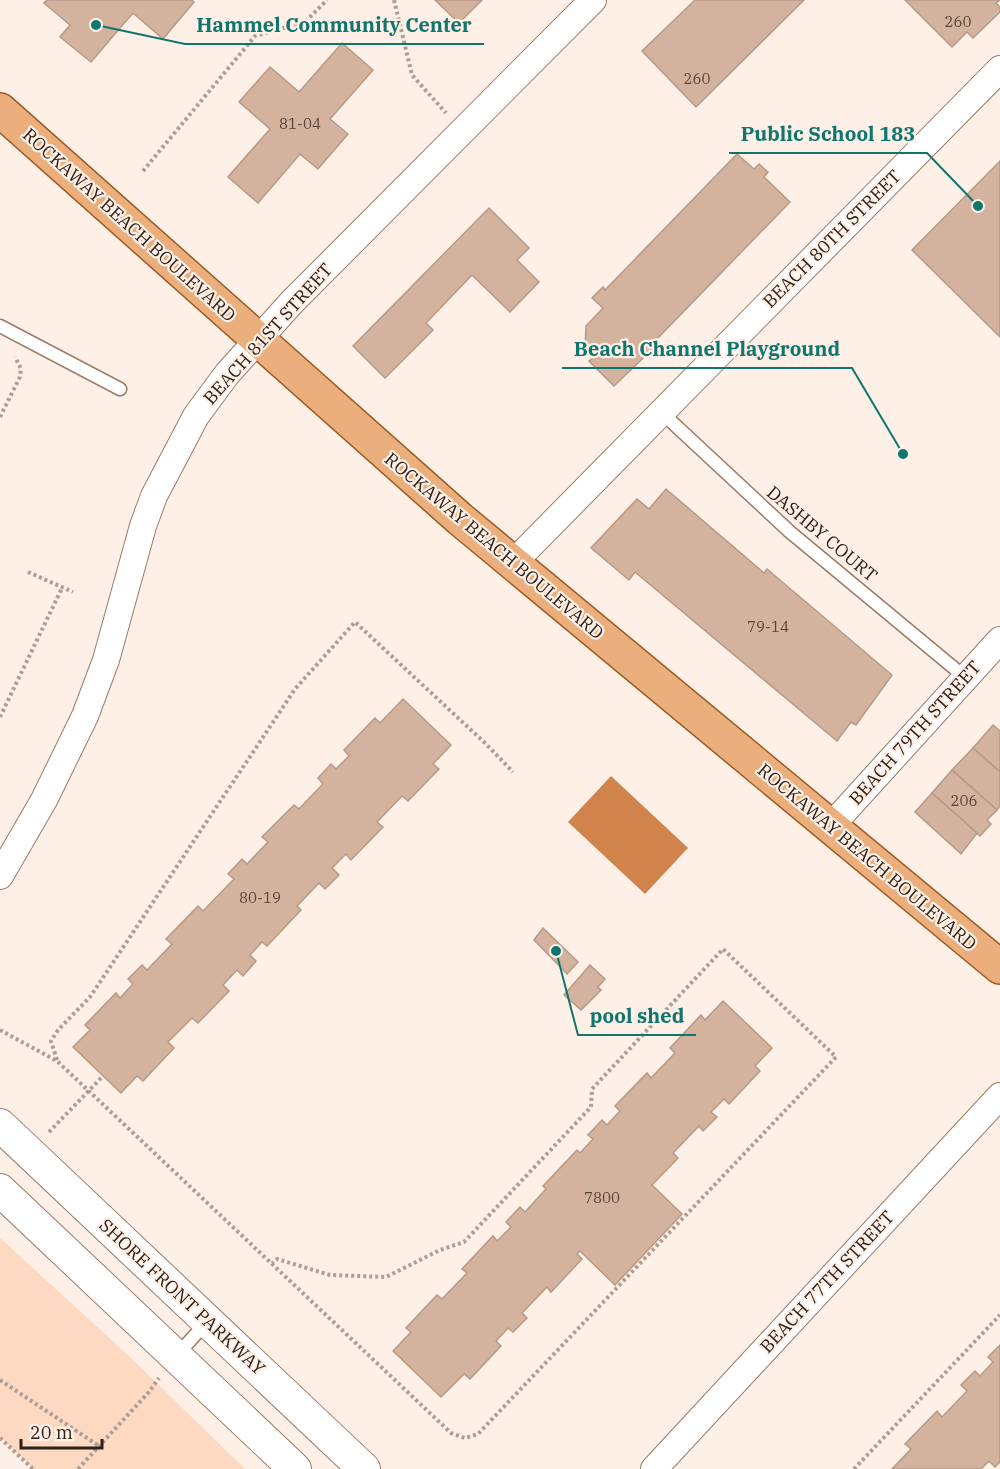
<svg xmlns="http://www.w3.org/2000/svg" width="1000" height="1469" font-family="'IBM Plex Serif',serif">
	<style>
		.green { fill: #fed9c2 }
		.water { fill: #d1834c }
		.building { fill: #d3b39e; stroke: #b89985; stroke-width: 1.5 }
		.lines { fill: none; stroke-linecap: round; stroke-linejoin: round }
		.service-casing { stroke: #997b68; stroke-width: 15 }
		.minor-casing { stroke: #997b68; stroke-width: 28 }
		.tertiary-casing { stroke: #997b68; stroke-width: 34 }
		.primary-casing { stroke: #9e5a21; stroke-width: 36 }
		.path { stroke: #ab9e95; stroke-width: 4; stroke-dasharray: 3 3; stroke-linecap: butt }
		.service { stroke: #fff; stroke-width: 12 }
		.minor { stroke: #fff; stroke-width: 26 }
		.tertiary { stroke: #fff; stroke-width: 32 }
		.primary { stroke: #eaaf7d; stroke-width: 33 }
		.labels { text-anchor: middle; stroke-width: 4.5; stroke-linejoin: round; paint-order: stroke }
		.number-label { font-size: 15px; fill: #56453a }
		.street-label { font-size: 18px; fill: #2c2018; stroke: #fef0e7 }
		.leader { fill: none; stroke: #0f766e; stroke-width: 2 }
		.callout-dot { fill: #0f766e; stroke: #fef0e7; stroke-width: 2 }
		.callout-label { font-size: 20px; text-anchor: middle; font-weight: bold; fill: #0f766e; stroke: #fef0e7; stroke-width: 4.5; stroke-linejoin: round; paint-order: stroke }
	</style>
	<rect width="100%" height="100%" fill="#fef0e7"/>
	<path class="green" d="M 0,1238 L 129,1356 L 245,1469 L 34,1469 L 0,1437 Z"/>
	<path class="water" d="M 611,776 L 688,848 L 645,894 L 568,822 Z"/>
	<g class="building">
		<path d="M 47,0 L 192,0 L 194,2 L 163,39 L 133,13 L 91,62 L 60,37 L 70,25 L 44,3 Z"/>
		<path d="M 435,0 L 482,0 L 459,23 Z"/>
		<path d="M 695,0 L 804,0 L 696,107 L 642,51 Z"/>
		<path d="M 905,0 L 1000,0 L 996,3 L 1000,7 L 1000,12 L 973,38 L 967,32 L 952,47 Z"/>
		<path d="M 342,43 L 373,70 L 330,119 L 348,134 L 318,169 L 300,154 L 258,203 L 228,177 L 270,129 L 239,102 L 270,67 L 299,92 Z"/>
		<path d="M 737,154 L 754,169 L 759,164 L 768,172 L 764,177 L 790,202 L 656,340 L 659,343 L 614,386 L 589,361 L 593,358 L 585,350 L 586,326 L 603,308 L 592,298 L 603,287 L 605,290 Z"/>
		<path d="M 1000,161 L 1000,337 L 912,250 Z"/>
		<path d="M 489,208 L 529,248 L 517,260 L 539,282 L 510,312 L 472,275 L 426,323 L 433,330 L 385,378 L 353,346 Z"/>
		<path d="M 666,489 L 764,573 L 767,569 L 892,675 L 856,725 L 851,722 L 837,741 L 635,572 L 629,580 L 591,548 L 637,499 L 649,509 Z"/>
		<path d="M 403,699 L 451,745 L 433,764 L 439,769 L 408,801 L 402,796 L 377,822 L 383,827 L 351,860 L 346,854 L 332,868 L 339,875 L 325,889 L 319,883 L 297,906 L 301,910 L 267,946 L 262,942 L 250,955 L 256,961 L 243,976 L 237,970 L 223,985 L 229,991 L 198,1023 L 192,1018 L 168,1042 L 174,1048 L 143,1081 L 137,1076 L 121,1093 L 73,1047 L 90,1030 L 85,1025 L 116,993 L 120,998 L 133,984 L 128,979 L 142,965 L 147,970 L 172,944 L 166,939 L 198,906 L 203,911 L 234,879 L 228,874 L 242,859 L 247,864 L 268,842 L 262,837 L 294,805 L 299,809 L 323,784 L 318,778 L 331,764 L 336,769 L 349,756 L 344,750 L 375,718 L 380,723 Z"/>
		<path d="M 993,725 L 1000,731 L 1000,772 L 973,748 Z"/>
		<path d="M 973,748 L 1000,772 L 1000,806 L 997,810 L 952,770 Z"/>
		<path d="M 952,770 L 997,810 L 987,820 L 991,824 L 980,836 L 932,793 Z"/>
		<path d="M 932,793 L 977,833 L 961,854 L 915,812 Z"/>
		<path d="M 543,928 L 578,962 L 567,974 L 534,940 Z"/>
		<path d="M 590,965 L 605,979 L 598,987 L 601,990 L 581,1010 L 564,995 Z"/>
		<path d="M 723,1001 L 772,1048 L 755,1066 L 760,1071 L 729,1104 L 724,1099 L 711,1112 L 717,1117 L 703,1131 L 699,1126 L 673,1153 L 678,1158 L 652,1185 L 682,1214 L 615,1285 L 580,1251 L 577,1254 L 582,1259 L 551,1292 L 547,1287 L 522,1313 L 527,1318 L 513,1332 L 508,1328 L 496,1341 L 501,1346 L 470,1379 L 464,1374 L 441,1397 L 393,1351 L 411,1332 L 406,1328 L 437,1295 L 442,1299 L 467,1273 L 462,1269 L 493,1236 L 497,1241 L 511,1227 L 506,1222 L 520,1207 L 525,1212 L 546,1189 L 543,1186 L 577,1150 L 580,1153 L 593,1139 L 588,1135 L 602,1120 L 607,1125 L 620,1111 L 615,1106 L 647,1073 L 651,1078 L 675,1053 L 670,1048 L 701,1015 L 705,1020 Z"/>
		<path d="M 1000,1345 L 1000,1462 L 995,1467 L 989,1461 L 981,1469 L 892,1469 L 911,1449 L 905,1444 L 937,1411 L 942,1417 L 967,1391 L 961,1385 L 975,1371 L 980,1376 L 993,1362 L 988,1357 Z"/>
	</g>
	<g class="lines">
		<defs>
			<g id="service">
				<path d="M 0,326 L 120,389"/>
				<path d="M 661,412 L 790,532 L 966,678"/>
				<path d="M 176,1356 L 207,1322"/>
			</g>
			<g id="minor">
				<path d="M 513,563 L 1000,69"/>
				<path d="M 830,827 L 1000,640"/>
				<path d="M 0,876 L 44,800 L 85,716 L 106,660 L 143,526 L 154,496 L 196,416 L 227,374 L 292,302 L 593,0"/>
				<path d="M 654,1469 L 1000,1096"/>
			</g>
			<g id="tertiary">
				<path d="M 0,1125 L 364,1469"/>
				<path d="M 0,1190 L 295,1469"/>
			</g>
			<path id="primary" d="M 0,110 L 460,519 L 1000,967"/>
		</defs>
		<use href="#service" class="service-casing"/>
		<use href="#minor" class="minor-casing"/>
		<use href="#tertiary" class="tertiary-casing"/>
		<use href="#primary" class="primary-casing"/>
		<g class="path">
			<path d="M 394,0 L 412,75 L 446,113"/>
			<path d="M 143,171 L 255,36 L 305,22 L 327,0"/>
			<path d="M 0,417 L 20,377 L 21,369 L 15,357"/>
			<path d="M 28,572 L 73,592"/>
			<path d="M 0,717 L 62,588"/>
			<path d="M 0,1030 L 57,1061 L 451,1433 L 465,1438 L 478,1434 L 836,1057 L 723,949 L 592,1089 L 591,1107 L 464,1242 L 440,1250 L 386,1277 L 330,1275 L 277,1259 L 272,1263"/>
			<path d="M 57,1060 L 51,1041 L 58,1030 L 90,997 L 295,689 L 355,622 L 485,743 L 513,772"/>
			<path d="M 49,1132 L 103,1076"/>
			<path d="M 0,1380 L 99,1446"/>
			<path d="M 0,1438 L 33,1469"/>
			<path d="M 78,1469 L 149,1392 L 159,1378"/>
			<path d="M 854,1469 L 1000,1315"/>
		</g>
		<use href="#service" class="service"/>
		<use href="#minor" class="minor"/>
		<use href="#tertiary" class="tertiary"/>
		<use href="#primary" class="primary"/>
	</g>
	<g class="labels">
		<g class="number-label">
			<text x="958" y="27">260</text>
			<text x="697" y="84">260</text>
			<text x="300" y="129">81-04</text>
			<text x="768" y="632">79-14</text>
			<text x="964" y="806">206</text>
			<text x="260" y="903">80-19</text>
			<text x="602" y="1203">7800</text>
		</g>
		<g class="street-label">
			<text transform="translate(129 225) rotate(42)" y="6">ROCKAWAY BEACH BOULEVARD</text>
			<text transform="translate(832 239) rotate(-45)" y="6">BEACH 80TH STREET</text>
			<text transform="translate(268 334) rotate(-48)" y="6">BEACH 81ST STREET</text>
			<text transform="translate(822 534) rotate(40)" y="6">DASHBY COURT</text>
			<text transform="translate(494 546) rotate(40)" y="6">ROCKAWAY BEACH BOULEVARD</text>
			<text transform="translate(915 733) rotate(-48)" y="6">BEACH 79TH STREET</text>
			<text transform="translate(867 857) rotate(40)" y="6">ROCKAWAY BEACH BOULEVARD</text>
			<text transform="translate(827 1282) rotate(-47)" y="6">BEACH 77TH STREET</text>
			<text transform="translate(182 1297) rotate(43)" y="6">SHORE FRONT PARKWAY</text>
		</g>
	</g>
	<path class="leader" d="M96 25L185 44H484M978 206L927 153H729M903 454L852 368H562M556 951L578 1035H696"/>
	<g class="callout-dot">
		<circle cx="96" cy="25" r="6"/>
		<circle cx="978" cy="206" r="6"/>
		<circle cx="903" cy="454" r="6"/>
		<circle cx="556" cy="951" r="6"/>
	</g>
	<g class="callout-label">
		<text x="334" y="32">Hammel Community Center</text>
		<text x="828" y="141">Public School 183</text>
		<text x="707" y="356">Beach Channel Playground</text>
		<text x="637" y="1023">pool shed</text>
	</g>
	<path d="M21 1439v9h81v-9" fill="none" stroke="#2c2018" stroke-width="3"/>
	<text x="30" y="1439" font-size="18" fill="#2c2018" stroke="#fef0e7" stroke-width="4.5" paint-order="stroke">20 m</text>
</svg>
